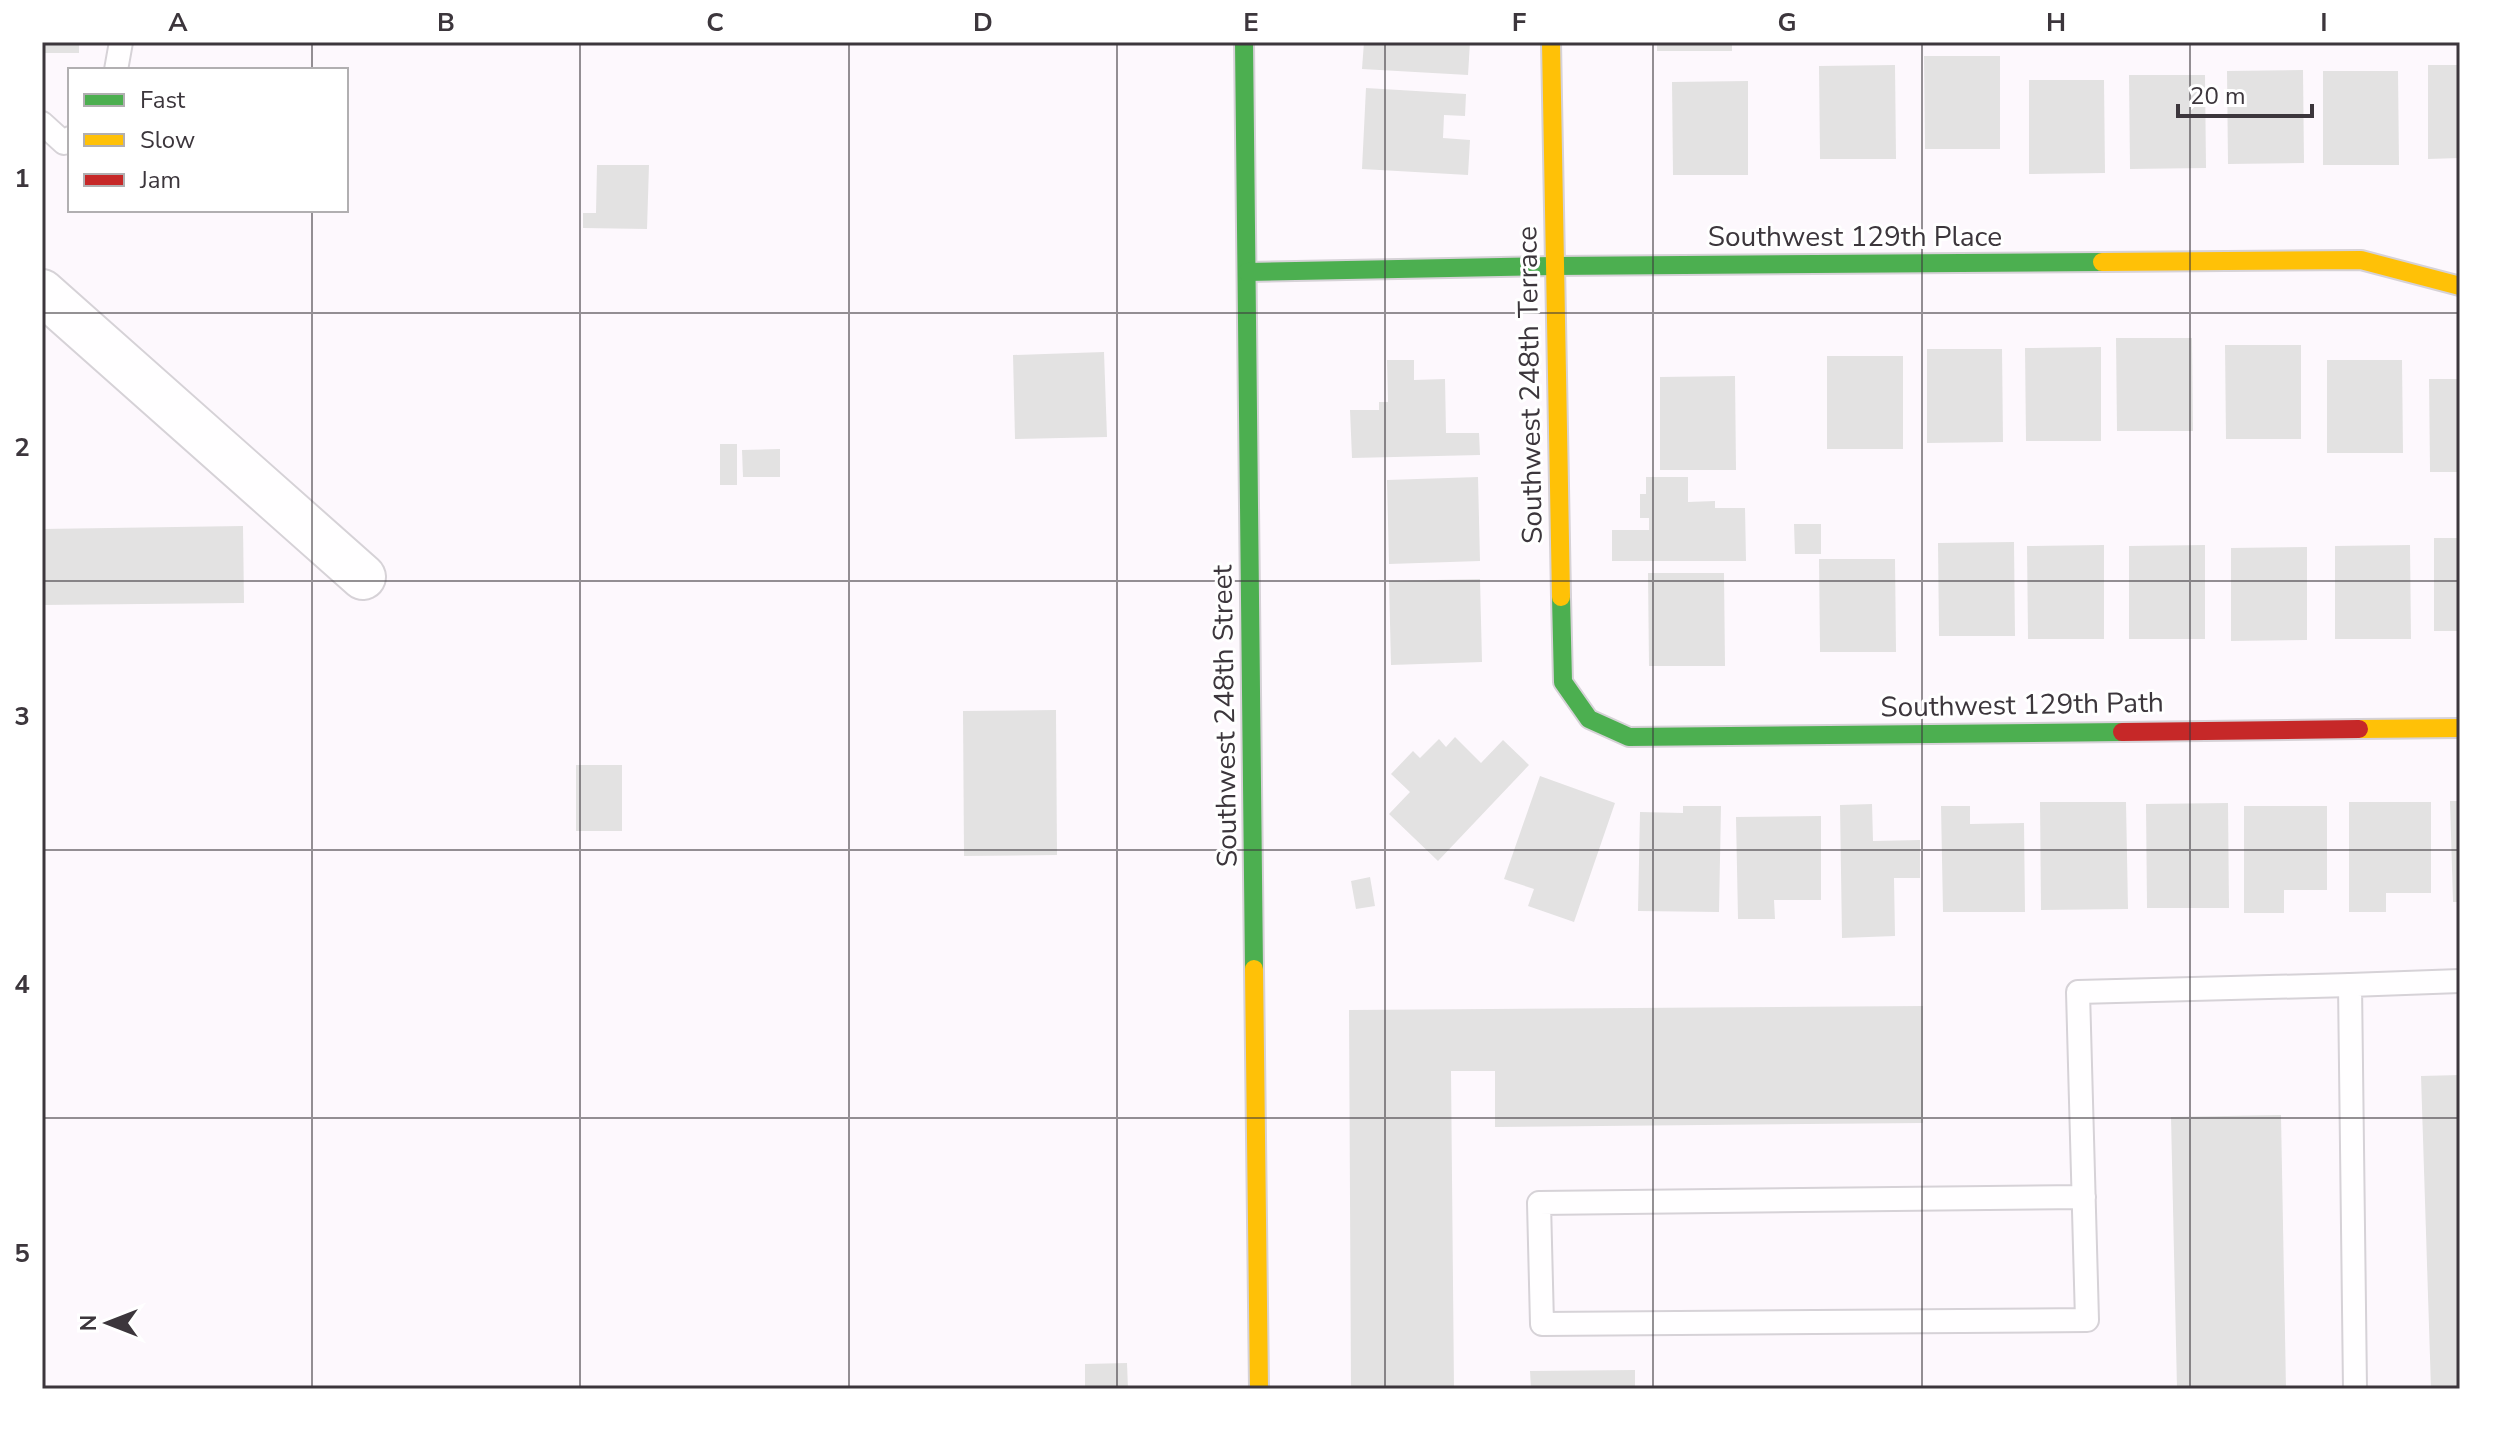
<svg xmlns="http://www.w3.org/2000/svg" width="2502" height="1431" font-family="'Nunito Sans',sans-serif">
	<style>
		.building { fill: #e3e2e2 }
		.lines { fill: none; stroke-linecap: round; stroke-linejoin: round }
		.lane-casing { stroke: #d6d2d7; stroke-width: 26 }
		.street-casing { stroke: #d6d2d7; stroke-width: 48 }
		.fast-casing { stroke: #d6d2d7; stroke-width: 22 }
		.slow-casing { stroke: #d6d2d7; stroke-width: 22 }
		.jam-casing { stroke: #d6d2d7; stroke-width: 22 }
		.lane { stroke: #fffeff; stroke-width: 22 }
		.street { stroke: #fffeff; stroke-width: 44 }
		.fast { stroke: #4caf50; stroke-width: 18 }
		.slow { stroke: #ffc107; stroke-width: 18 }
		.jam { stroke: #c62828; stroke-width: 18 }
		.grid { fill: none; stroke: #3c363c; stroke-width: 2; stroke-opacity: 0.55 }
		.labels { text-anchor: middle; stroke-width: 6; stroke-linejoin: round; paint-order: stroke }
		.street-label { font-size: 28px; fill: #3c363c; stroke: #fff }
		.neatline { fill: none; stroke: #3c363c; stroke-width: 3 }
		.grid-label { font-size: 26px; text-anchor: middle; font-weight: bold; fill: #3c363c }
	</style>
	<rect width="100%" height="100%" fill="#fdf8fd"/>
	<g class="building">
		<rect x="42" y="42" width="37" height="11"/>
		<path d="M 1364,42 L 1470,42 L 1468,75 L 1362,69 Z"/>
		<rect x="1657" y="42" width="75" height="9"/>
		<path d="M 1924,56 L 2000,56 L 2000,149 L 1925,149 Z"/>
		<path d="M 1895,65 L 1896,159 L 1820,159 L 1819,66 Z"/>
		<path d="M 2428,65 L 2460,65 L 2460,158 L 2428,159 Z"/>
		<path d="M 2303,70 L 2304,163 L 2228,164 L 2227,71 Z"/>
		<path d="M 2323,71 L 2398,71 L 2399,165 L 2323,165 Z"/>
		<path d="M 2129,75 L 2205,75 L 2206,168 L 2130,169 Z"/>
		<path d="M 2029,80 L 2104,80 L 2105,173 L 2029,174 Z"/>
		<path d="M 1748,81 L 1748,175 L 1673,175 L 1672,82 Z"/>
		<path d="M 1366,88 L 1466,94 L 1465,116 L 1444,115 L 1443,138 L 1470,140 L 1468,175 L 1362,169 Z"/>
		<path d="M 597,165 L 649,165 L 647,229 L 583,228 L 583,213 L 596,213 Z"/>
		<path d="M 2116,338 L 2192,338 L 2193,431 L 2117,431 Z"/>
		<path d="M 2225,345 L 2301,345 L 2301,439 L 2226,439 Z"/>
		<path d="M 2101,347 L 2101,441 L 2026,441 L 2025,348 Z"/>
		<path d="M 1927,349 L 2002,349 L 2003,442 L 1927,443 Z"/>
		<path d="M 1104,352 L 1107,437 L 1015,439 L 1013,355 Z"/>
		<rect x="1827" y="356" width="76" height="93"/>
		<path d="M 1387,360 L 1414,360 L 1414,380 L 1445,379 L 1446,433 L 1479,433 L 1480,455 L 1352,458 L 1350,410 L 1379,410 L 1379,402 L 1388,402 Z"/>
		<path d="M 2327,360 L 2402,360 L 2403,453 L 2327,453 Z"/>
		<path d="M 1735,376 L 1736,470 L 1660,470 L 1660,377 Z"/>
		<path d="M 2429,379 L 2460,379 L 2460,472 L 2430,472 Z"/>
		<rect x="720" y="444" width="17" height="41"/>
		<path d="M 780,449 L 780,477 L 743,477 L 742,450 Z"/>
		<path d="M 1478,477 L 1480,561 L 1389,564 L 1387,480 Z"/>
		<path d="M 1646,477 L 1688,477 L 1688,502 L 1715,501 L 1715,508 L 1745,508 L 1746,561 L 1612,561 L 1612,530 L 1649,530 L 1649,518 L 1640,518 L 1640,494 L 1646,494 Z"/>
		<path d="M 1794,524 L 1821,524 L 1821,554 L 1795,554 Z"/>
		<path d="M 243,526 L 244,603 L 42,605 L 42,529 Z"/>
		<rect x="2434" y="538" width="26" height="93"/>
		<path d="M 2014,542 L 2015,636 L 1939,636 L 1938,543 Z"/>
		<path d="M 2104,545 L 2104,639 L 2028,639 L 2027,546 Z"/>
		<path d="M 2205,545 L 2205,639 L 2129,639 L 2129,546 Z"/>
		<path d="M 2410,545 L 2411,639 L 2335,639 L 2335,546 Z"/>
		<path d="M 2307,547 L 2307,640 L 2231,641 L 2231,548 Z"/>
		<path d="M 1819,559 L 1895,559 L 1896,652 L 1820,652 Z"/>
		<path d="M 1648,573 L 1724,573 L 1725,666 L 1649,666 Z"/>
		<path d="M 1480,579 L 1482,662 L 1391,665 L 1389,581 Z"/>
		<path d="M 1056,710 L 1057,855 L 964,856 L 963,711 Z"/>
		<path d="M 1455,737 L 1481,763 L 1503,740 L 1529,765 L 1438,861 L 1389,814 L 1410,792 L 1391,774 L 1413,751 L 1420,758 L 1439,739 L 1446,747 Z"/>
		<rect x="576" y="765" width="46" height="66"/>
		<path d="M 1540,776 L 1615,803 L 1574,922 L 1528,906 L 1534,889 L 1504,879 Z"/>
		<path d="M 2450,801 L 2460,801 L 2460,902 L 2453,902 Z"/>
		<path d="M 2040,802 L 2126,802 L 2128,909 L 2041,910 Z"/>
		<path d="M 2349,802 L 2431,802 L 2431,893 L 2386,893 L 2386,912 L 2349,912 Z"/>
		<path d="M 2228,803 L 2229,908 L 2147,908 L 2146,804 Z"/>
		<path d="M 1872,804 L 1873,841 L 1920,840 L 1920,878 L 1894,878 L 1895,936 L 1842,938 L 1840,805 Z"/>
		<path d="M 1683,806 L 1721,806 L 1719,912 L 1638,911 L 1640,812 L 1683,813 Z"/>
		<path d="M 1941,806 L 1970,806 L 1970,824 L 2024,823 L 2025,912 L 1943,912 Z"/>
		<path d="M 2244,806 L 2327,806 L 2327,890 L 2284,890 L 2284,913 L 2244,913 Z"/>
		<path d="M 1821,816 L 1821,900 L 1774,900 L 1775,919 L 1738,919 L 1736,817 Z"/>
		<path d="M 1370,877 L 1375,906 L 1356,909 L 1351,881 Z"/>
		<path d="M 1923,1006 L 1923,1123 L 1495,1127 L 1495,1071 L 1451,1071 L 1454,1389 L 1351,1389 L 1349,1010 Z"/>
		<path d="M 2460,1075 L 2460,1389 L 2431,1389 L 2421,1076 Z"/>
		<path d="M 2281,1115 L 2286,1389 L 2177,1389 L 2171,1117 Z"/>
		<path d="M 1127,1363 L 1128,1389 L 1085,1389 L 1085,1364 Z"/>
		<path d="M 1635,1370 L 1635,1389 L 1531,1389 L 1530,1371 Z"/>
	</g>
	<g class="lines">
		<defs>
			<g id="lane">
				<path d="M 116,70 L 121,42"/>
				<path d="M 42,123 L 64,143 L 70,138"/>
				<path d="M 2084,1197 L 1539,1203 L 1542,1324 L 2087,1320 L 2078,992 L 2350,985"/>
				<path d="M 2355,1389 L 2350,985 L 2460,981"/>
			</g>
			<path id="street" d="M 42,292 L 363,577"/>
			<g id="fast">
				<path d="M 1244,42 L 1254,969"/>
				<path d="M 1247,272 L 1554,266 L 2102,262"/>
				<path d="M 1561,597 L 1563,682 L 1589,719 L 1629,737 L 2122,732"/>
			</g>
			<g id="slow">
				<path d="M 1551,42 L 1561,597"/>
				<path d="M 2102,262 L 2361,260 L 2460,286"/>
				<path d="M 2359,729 L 2460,728"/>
				<path d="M 1254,969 L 1259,1389"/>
			</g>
			<path id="jam" d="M 2122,732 L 2359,729"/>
		</defs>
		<use href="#lane" class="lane-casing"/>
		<use href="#street" class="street-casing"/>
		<use href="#fast" class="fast-casing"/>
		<use href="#slow" class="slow-casing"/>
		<use href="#jam" class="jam-casing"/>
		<use href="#lane" class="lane"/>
		<use href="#street" class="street"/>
		<use href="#fast" class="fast"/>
		<use href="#slow" class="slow"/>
		<use href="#jam" class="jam"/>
	</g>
	<path class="grid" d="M 312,42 L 312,70M 580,42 L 580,1389M 849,42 L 849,1389M 1117,42 L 1117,1389M 1385,42 L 1385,1389M 1653,42 L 1653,1389M 1922,42 L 1922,1389M 2190,42 L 2190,1389M 312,210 L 312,1389M 42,313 L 2460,313M 42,581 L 2460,581M 42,850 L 2460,850M 42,1118 L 2460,1118"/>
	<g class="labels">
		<g class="street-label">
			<text x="1855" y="246">Southwest 129th Place</text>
			<text transform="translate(1529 385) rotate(-91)" y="10">Southwest 248th Terrace</text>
			<text transform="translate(2022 704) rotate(-1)" y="10">Southwest 129th Path</text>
			<text transform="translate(1224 716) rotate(-91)" y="10">Southwest 248th Street</text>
		</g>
	</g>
	<rect width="2502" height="1431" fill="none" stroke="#ffffff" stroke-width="88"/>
	<rect x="68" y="68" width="280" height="144" fill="#ffffff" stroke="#b1afb1" stroke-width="2"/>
	<rect x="84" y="94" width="40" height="12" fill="#4caf50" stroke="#b1afb1" stroke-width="2"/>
	<text x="140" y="108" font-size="24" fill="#3c363c">Fast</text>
	<rect x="84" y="134" width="40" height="12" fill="#ffc107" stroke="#b1afb1" stroke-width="2"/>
	<text x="140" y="148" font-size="24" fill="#3c363c">Slow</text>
	<rect x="84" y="174" width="40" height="12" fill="#c62828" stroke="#b1afb1" stroke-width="2"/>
	<text x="140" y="188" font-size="24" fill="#3c363c">Jam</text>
	<g transform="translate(108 1323) rotate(270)" stroke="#ffffff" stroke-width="6" paint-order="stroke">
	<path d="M0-6L14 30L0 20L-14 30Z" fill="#3c363c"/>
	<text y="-12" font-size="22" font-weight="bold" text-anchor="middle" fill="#3c363c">N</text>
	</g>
	<path d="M2178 104v12h134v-12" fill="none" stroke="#3c363c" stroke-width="4"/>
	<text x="2190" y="104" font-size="24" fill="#3c363c" stroke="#ffffff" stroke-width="6" paint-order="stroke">20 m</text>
	<rect x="44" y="44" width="2414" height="1343" class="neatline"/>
	<g class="grid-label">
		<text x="178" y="31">A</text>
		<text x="446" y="31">B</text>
		<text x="715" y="31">C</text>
		<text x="983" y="31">D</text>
		<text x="1251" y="31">E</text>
		<text x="1519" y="31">F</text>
		<text x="1787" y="31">G</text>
		<text x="2056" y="31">H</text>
		<text x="2324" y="31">I</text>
		<text x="22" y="187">1</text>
		<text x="22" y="456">2</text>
		<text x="22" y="725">3</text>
		<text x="22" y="993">4</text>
		<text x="22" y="1262">5</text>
	</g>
</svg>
